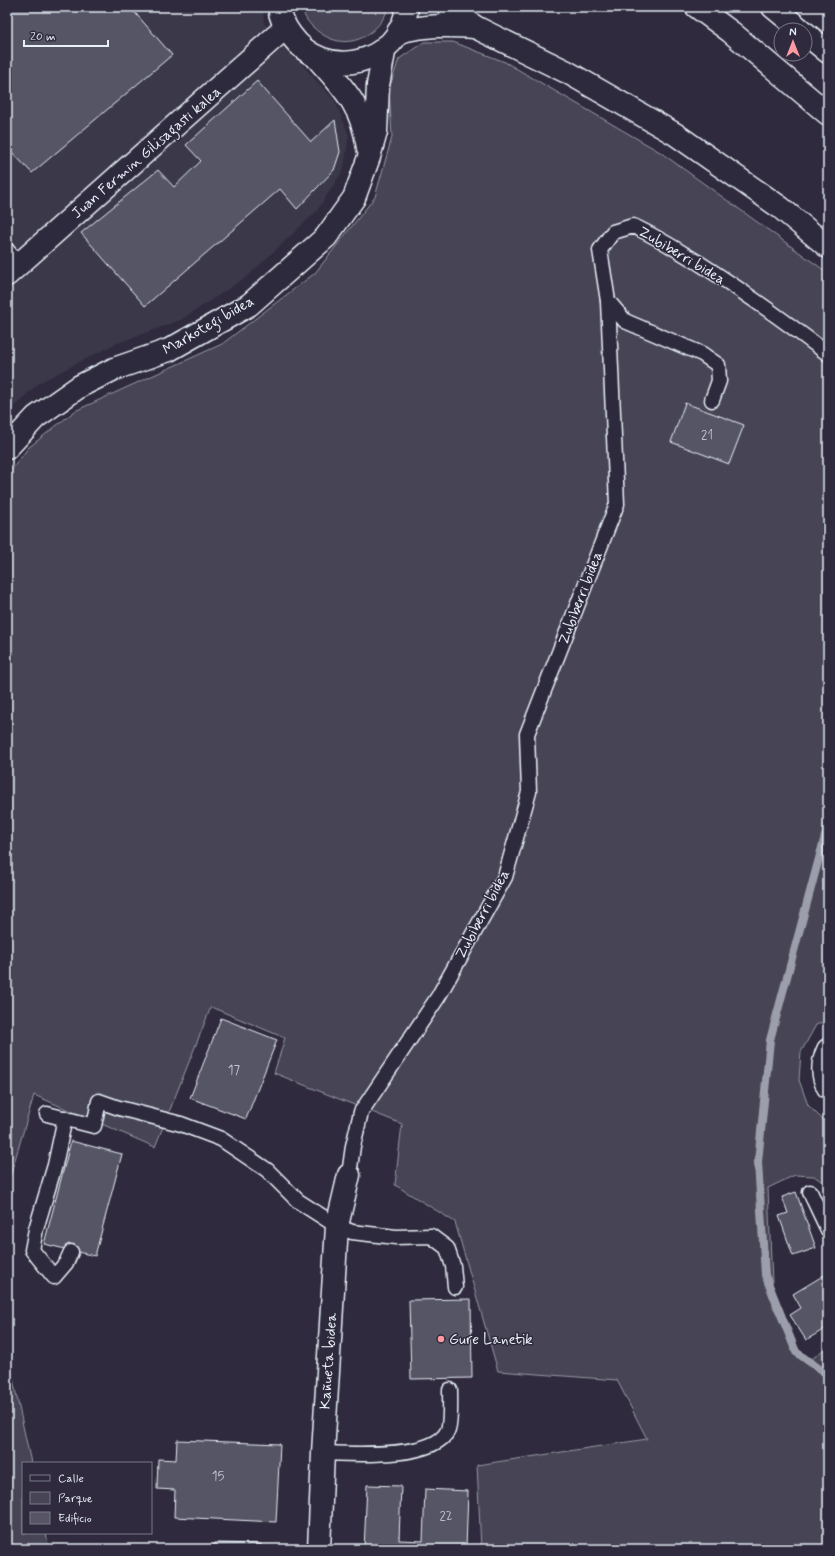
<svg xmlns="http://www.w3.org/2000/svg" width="835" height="1556" font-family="Mynerve,sans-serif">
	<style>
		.built { fill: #3b3749 }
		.green { fill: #464455; stroke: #979aa6 }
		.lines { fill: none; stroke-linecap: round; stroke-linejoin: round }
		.stream { stroke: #9c9fab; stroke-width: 8 }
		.building { fill: #575565; stroke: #e8f1f8 }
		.service-casing { stroke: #e8f1f8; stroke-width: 17 }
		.minor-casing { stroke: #e8f1f8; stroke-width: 25 }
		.secondary-casing { stroke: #e8f1f8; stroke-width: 25 }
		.motorway-casing { stroke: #e8f1f8; stroke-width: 25 }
		.service { stroke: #2f2a3d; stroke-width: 14 }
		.minor { stroke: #2f2a3d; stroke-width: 22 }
		.secondary { stroke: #2f2a3d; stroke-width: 22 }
		.motorway { stroke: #2f2a3d; stroke-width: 22 }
		.poi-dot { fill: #ff9aa2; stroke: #2f2a3d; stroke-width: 1.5 }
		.labels { text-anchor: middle; stroke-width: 3; stroke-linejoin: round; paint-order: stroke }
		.number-label { font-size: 13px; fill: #c4cad3 }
		.street-label { font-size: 15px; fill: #e8f1f8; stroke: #2f2a3d }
		.poi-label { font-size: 15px; fill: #e8f1f8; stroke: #2f2a3d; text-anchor: start }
	</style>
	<rect width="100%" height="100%" fill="#2f2a3d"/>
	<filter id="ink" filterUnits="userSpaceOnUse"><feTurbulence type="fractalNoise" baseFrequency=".025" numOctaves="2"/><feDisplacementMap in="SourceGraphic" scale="8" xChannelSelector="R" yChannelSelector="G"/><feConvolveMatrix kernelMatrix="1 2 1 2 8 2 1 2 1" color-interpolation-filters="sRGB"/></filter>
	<g filter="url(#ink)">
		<path class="built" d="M 7,7 L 263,7 L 264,23 L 335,101 L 349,135 L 344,169 L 317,211 L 248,276 L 181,320 L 115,344 L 39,383 L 7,413 Z"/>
		<g class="green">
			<path d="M 302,7 L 389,7 C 376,40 342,54 314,28 C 308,23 303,15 302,7 Z"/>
			<path d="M 424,42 L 453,42 L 505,62 L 660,152 L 828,273 L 828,1020 L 816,1025 L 801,1052 L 799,1080 L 808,1105 L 828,1125 L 828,1186 L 814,1176 L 795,1175 L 768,1188 L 773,1307 L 807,1363 L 828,1346 L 828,1549 L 481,1549 L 477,1465 L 647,1439 L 617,1380 L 498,1371 L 455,1222 L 395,1185 L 402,1124 L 274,1073 L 285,1038 L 211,1007 L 155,1147 L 34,1095 L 7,1187 L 7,476 L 28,448 L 75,411 L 222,344 L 315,273 L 375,197 L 392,137 L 389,89 L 399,59 Z"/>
			<path d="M 7,1351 L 31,1463 L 23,1463 L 23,1533 L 46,1533 L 49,1549 L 7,1549 Z"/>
		</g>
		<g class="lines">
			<path class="stream" d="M 828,825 L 770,1040 L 758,1162 L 765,1275 L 796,1352 L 828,1375"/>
		</g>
		<g class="building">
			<path d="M 7,7 L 130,7 L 172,55 L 32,173 L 7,147 Z"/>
			<path d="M 257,81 L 311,142 L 335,120 L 340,152 L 334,170 L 297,209 L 280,189 L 145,306 L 81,233 L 158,170 L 174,187 L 201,161 L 186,145 Z"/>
			<path d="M 685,403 L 744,425 L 729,464 L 671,442 Z"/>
			<path d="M 221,1018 L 277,1040 L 246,1119 L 190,1098 Z"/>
			<path d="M 71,1141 L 122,1154 L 95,1256 L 44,1244 Z"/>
			<path d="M 796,1192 L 816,1248 L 793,1256 L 779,1216 L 788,1213 L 782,1197 Z"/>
			<path d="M 826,1274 L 828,1277 L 828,1327 L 806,1340 L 790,1315 L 801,1308 L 793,1294 Z"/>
			<path d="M 471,1299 L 472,1378 L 411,1379 L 409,1300 Z"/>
			<path d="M 177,1440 L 280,1444 L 276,1522 L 174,1517 L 175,1490 L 157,1489 L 158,1459 L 176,1460 Z"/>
			<path d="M 367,1485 L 401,1486 L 399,1540 L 423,1541 L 425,1489 L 468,1491 L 466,1549 L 364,1549 Z"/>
			<path d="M 214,1543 L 261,1544 L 261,1549 L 213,1549 Z"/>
		</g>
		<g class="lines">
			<defs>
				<g id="service">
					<path d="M 7,250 L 19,264"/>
					<path d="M 608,301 L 625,321 L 702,354 L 718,365 L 719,381 L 712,400"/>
					<path d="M 47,1114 L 94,1126 L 99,1101 L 119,1108 L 181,1124 L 221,1139 L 267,1170 L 298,1201 L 337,1226 L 352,1232 L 369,1234 L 396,1237 L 431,1236 L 447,1248 L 453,1266 L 455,1287"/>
					<path d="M 65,1118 L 55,1165 L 36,1229 L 32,1250 L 54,1277 L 66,1263 L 71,1252"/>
					<path d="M 349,1175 L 353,1146 L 361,1112 L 438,997 L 505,877 L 529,792 L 527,734 L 617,504 L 608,301 L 600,250 L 613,232 L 633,226 C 656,236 677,250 699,263 C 743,291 786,322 828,354"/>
					<path d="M 810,1192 L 828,1230"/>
					<path d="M 323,1453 C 350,1454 435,1460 448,1430 C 451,1421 450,1399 450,1390"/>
				</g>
				<g id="minor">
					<path d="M 317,58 C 344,89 362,105 368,148"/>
					<path d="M 7,275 L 285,28"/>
					<path d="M 7,448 L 36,417 L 80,386 L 114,369 L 169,350 L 249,305 L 326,237 L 354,198 L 369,157 L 376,132 L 378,85 L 385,47"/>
					<path d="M 828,1050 C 822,1063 821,1074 828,1087"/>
					<path d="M 319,1549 L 323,1453 L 337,1226 L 349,1175"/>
				</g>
				<g id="secondary">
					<path d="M 279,7 C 280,17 285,27 291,35 C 325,83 400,65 407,7"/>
					<path d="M 449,7 L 475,27 L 567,72 L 675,134 L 781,208 L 828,247"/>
					<path d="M 398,32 C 427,25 446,25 475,27"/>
				</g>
				<g id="motorway">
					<path d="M 697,7 L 731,32 L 828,114"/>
					<path d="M 773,7 L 801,30"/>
					<path d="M 805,33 L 828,52"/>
				</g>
			</defs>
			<use href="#service" class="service-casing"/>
			<use href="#minor" class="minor-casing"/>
			<use href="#secondary" class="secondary-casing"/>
			<use href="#motorway" class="motorway-casing"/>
			<use href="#service" class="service"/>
			<use href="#minor" class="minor"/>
			<use href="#secondary" class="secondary"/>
			<use href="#motorway" class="motorway"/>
		</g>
	</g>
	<circle class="poi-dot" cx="441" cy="1339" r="4"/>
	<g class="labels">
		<g class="number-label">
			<text x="707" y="439">21</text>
			<text x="234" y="1074">17</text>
			<text x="218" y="1480">15</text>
			<text x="446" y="1520">22</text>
		</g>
		<g class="street-label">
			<text transform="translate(146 152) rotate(-41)" y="5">Juan Fermin Gilisagasti kalea</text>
			<text transform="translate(682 255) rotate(31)" y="5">Zubiberri bidea</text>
			<text transform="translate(208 325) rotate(-30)" y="5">Markotegi bidea</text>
			<text transform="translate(580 598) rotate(-69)" y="5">Zubiberri bidea</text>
			<text transform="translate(482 914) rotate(-62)" y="5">Zubiberri bidea</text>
			<text transform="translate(328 1361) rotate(-86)" y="5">Kañueta bidea</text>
		</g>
		<g class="poi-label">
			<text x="449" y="1344">Gure Lanetik</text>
		</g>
	</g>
	<rect width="835" height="1556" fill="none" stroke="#2f2a3d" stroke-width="24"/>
	<rect x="12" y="12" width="811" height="1532" fill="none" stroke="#e8f1f8" stroke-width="1.5" filter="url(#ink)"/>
	<rect x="22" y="1462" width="130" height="72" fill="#2f2a3d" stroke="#797a88"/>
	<rect x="30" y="1475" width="20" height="6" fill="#2f2a3d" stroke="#797a88"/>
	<text x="58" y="1482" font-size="12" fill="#e8f1f8">Calle</text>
	<rect x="30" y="1492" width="20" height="12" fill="#464455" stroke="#797a88"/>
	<text x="58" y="1502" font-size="12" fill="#e8f1f8">Parque</text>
	<rect x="30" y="1512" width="20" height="12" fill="#575565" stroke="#797a88"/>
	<text x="58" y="1522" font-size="12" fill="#e8f1f8">Edificio</text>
	<g transform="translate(793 42)"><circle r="19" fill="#2f2a3d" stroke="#797a88"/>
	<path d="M0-3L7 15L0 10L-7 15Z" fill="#ff9aa2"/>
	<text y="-6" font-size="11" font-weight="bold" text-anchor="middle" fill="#e8f1f8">N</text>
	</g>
	<path d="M24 40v6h84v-6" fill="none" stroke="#e8f1f8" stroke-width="2"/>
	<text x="30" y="40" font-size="12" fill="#e8f1f8" stroke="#2f2a3d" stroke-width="3" paint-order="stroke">20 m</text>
</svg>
